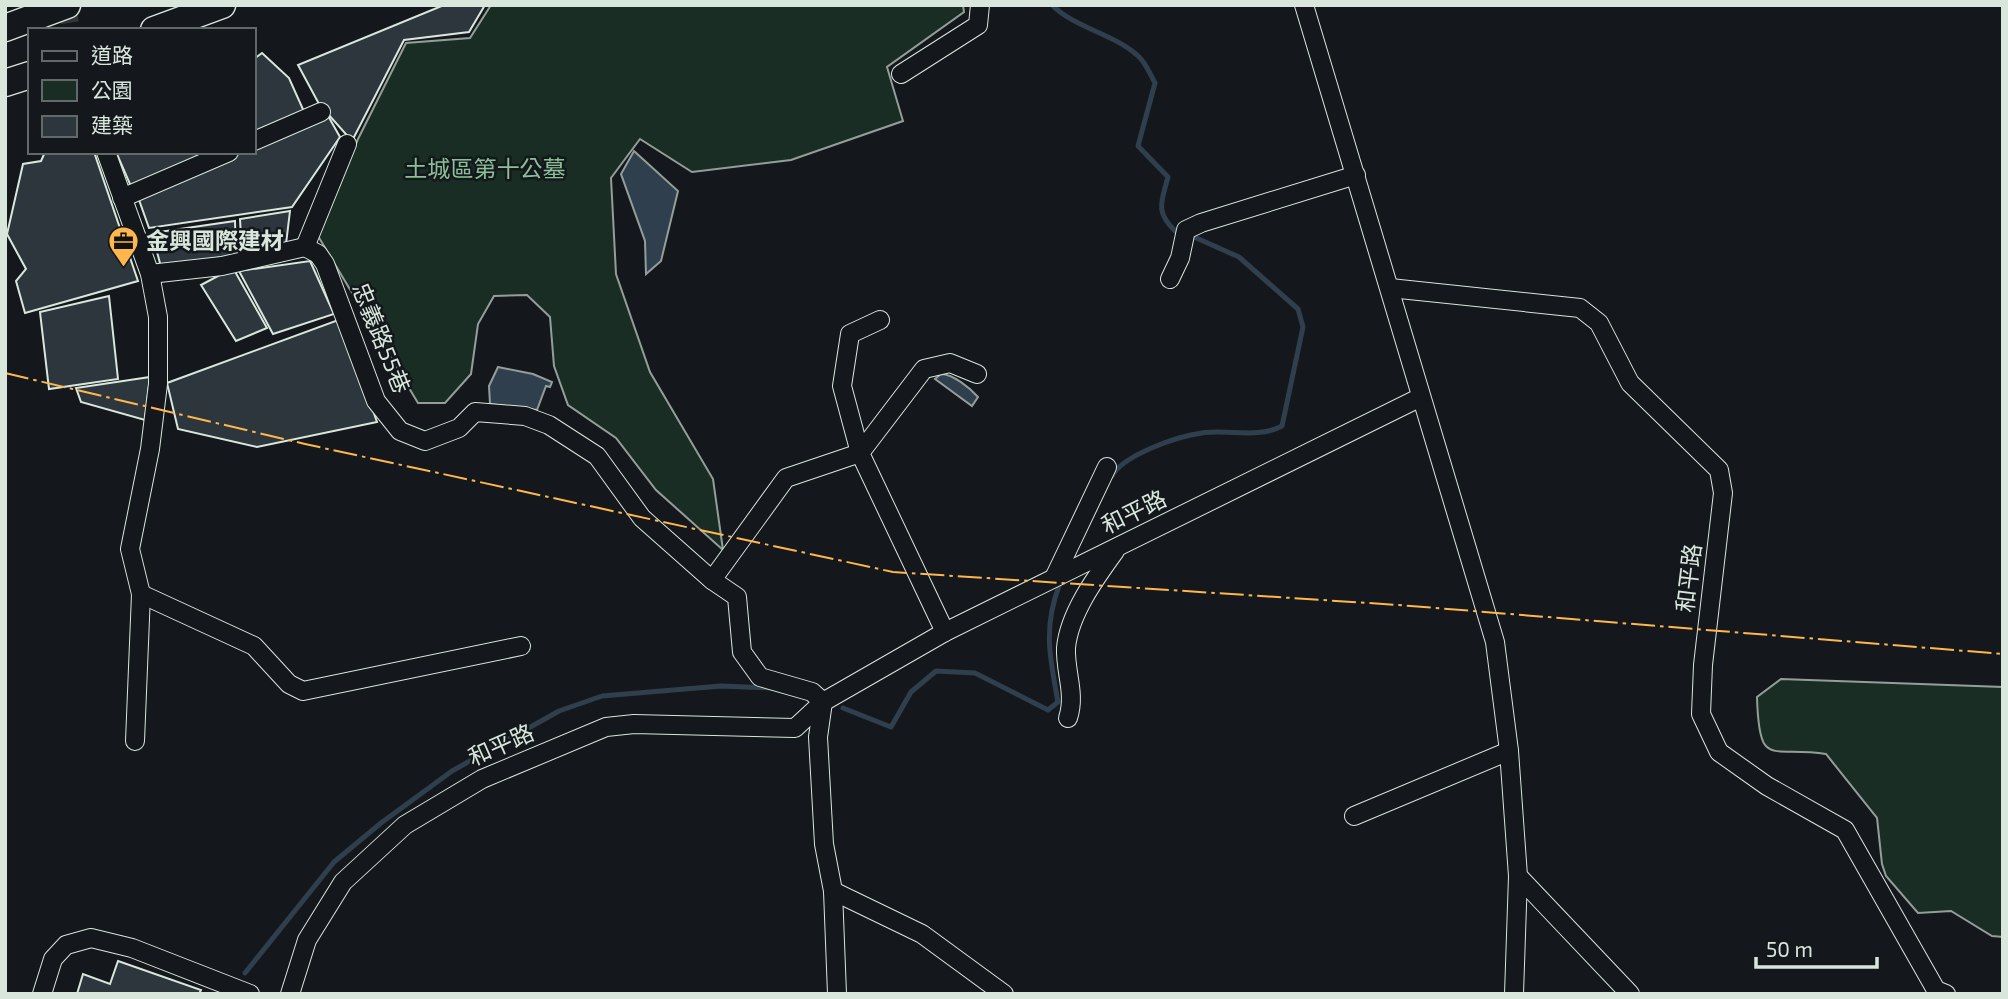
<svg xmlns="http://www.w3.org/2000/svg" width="2008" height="999" font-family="'Exo 2','Noto Sans TC',sans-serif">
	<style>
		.green { fill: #1a2d24; stroke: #939e99; stroke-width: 2 }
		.water { fill: #2f3f4d; stroke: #939e99; stroke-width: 2 }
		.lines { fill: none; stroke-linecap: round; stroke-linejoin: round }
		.stream { stroke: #2f3f4d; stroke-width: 5 }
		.building { fill: #2c363c; stroke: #d8e6dc; stroke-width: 2 }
		.minor-tunnel { stroke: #313739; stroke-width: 18; stroke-dasharray: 18 9; stroke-linecap: butt }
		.minor-casing { stroke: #d8e6dc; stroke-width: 20 }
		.highway-casing { stroke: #d8e6dc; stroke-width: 29 }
		.minor { stroke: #14181c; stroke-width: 18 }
		.highway { stroke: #14181c; stroke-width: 26 }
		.power { stroke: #ffb74d; stroke-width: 2; stroke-dasharray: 24 5 3.5 5; stroke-linecap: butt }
		.labels { text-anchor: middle; stroke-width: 5; stroke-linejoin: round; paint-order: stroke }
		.park-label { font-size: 23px; fill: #8ac095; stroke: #14181c }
		.poi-label { font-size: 23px; font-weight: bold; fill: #d8e6dc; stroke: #14181c; text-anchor: start }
		.street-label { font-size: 23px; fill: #d8e6dc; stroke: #14181c }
	</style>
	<rect width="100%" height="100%" fill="#14181c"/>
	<g class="green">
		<path d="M 491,5 L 963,5 L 964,12 L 887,67 L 903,121 L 791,160 L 692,172 L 640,139 L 611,178 L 616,274 L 650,372 L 713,479 L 723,550 L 656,490 L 616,438 L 568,405 L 554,366 L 550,317 L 527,295 L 494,296 L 478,324 L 471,374 L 445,403 L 418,403 L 318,236 L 358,139 L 406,43 L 470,38 Z"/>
		<path d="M 1781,679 L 2003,687 L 2003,937 L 1992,936 L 1951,911 L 1918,913 L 1886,876 L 1882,864 L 1877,818 L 1826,754 C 1771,745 1759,771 1757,697 Z"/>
	</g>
	<g class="water">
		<path d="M 634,151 L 678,191 L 661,261 L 646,274 L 645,241 L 621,174 Z"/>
		<path d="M 498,367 L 533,374 L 552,382 L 550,387 L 546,386 L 537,410 L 490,404 L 489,386 Z"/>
		<path d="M 941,374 C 953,374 970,388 978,397 L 972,406 L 935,379 Z"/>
	</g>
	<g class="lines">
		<g class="stream">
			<path d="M 1052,5 C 1075,28 1112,33 1137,55 C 1145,61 1150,74 1155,83 L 1138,146 L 1168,177 C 1161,203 1155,212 1176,232"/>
			<path d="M 1112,476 C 1123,455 1178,436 1202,433 C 1229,429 1258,439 1282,426 L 1303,327 L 1298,309 L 1239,257 L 1192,236"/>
			<path d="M 843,708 L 891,727 L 911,692 L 936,671 L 975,673 L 1048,710 L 1058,702 C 1050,659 1043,628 1059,586"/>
			<path d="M 245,973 L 334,862 L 381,823 L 452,771 L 559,711 L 602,696 L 721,686 L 773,688"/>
		</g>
	</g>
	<g class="building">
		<path d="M 444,5 L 485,5 L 469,32 L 404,40 L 352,141 L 319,104 L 298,65 Z"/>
		<path d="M 262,53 L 289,78 L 306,116 L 254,139 L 254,59 Z"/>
		<path d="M 327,114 L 340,137 L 292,207 L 149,228 L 138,197 L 240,152 L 254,152 L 254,146 Z"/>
		<path d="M 45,152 L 94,152 L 138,281 L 25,313 L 16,281 L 26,269 L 7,234 L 23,164 L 41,161 Z"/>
		<path d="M 116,152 L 222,152 L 133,191 Z"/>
		<path d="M 290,211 L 286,244 L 242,255 L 240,219 Z"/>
		<path d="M 235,221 L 236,255 L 161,267 L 152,233 Z"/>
		<path d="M 310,261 L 334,314 L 273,334 L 239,271 Z"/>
		<path d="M 233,268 L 267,328 L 236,341 L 201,285 Z"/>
		<path d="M 109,296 L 118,379 L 49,389 L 40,312 Z"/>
		<path d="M 341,319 L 377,422 L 257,447 L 178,429 L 167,383 Z"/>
		<path d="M 150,377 L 145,420 L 81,402 L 76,388 Z"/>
		<path d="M 118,961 L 201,990 L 199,994 L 77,994 L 83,974 L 110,984 Z"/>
	</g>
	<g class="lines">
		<path class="minor-tunnel" d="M 67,5 L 71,30"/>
		<defs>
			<g id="minor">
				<path d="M 1304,5 L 1495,642 L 1509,751 L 1518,876 L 1630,994"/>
				<path d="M 901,74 L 978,25 L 980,5"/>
				<path d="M 254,141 L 321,112"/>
				<path d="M 106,152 L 150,274 L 158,317 L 158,384 L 150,449 L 130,549 L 141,594 L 135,741"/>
				<path d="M 122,198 L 229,152"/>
				<path d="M 305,247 L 347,144"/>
				<path d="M 150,274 L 222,266 L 305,247 L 318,254 L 325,264 L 376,401 L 400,431 L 425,441 L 459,428 L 475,412 L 525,416 L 549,425 L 597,456 L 642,518 L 712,580"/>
				<path d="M 1170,279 L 1180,258 L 1186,230 L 1201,223 L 1356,175"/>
				<path d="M 1390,288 L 1580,308 L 1599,323 L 1630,383 L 1719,470 L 1723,493 L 1703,665 L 1701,714 L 1719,752 L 1767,786 L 1845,830 L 1936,990 L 1946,994"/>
				<path d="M 1055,576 L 1107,467"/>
				<path d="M 141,594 L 254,646 L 289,684 L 303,691 L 521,646"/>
				<path d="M 945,632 L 860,453 L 924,369 L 950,363 L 977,374"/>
				<path d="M 823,702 L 812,692 L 760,677 L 742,652 L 737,597 L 712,580 L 786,478 L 860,453 L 842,386 L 850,334 L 880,320"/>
				<path d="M 823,702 L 818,737 L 824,844 L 833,891 L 837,994"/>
				<path d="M 1068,718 C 1076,694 1065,672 1066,648 C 1069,614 1096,577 1115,551"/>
				<path d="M 1354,816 L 1509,751"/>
				<path d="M 833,891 L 922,934 L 1004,994"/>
				<path d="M 42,994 L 53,959 L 66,945 L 91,938 L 132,948 L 250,994"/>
				<path d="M 290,994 L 307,940 L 343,882 L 405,825 L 482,779 L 606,727 L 634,724 L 795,728 L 823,702 L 945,632 L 1419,398"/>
				<path d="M 1514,994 L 1518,876"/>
			</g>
			<g id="highway">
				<path d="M 5,28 L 67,5"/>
				<path d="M 154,30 L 222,5"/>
				<path d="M 5,83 L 30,75"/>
			</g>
		</defs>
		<use href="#minor" class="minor-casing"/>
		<use href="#highway" class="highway-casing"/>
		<use href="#minor" class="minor"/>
		<use href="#highway" class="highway"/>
		<path class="power" d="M 5,373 L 305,444 L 893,572 L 1399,605 L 2003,654"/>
	</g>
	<defs>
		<symbol id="office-pin" viewBox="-11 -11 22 30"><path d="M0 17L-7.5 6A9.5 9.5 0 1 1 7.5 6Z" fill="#ffb74d" stroke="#14181c"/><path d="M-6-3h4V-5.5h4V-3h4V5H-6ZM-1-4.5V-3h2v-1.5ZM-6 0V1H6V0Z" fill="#111"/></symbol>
	</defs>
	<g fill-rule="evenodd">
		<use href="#office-pin" x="106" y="224" width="35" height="47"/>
	</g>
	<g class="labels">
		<g class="park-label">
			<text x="485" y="177">土城區第十公墓</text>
		</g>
		<g class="poi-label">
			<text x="146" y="249">金興國際建材</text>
		</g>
		<g class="street-label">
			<text transform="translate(381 338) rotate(68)" y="8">忠義路55巷</text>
			<text transform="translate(1134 512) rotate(-26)" y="8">和平路</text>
			<text transform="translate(1689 578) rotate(-83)" y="8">和平路</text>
			<text transform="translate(501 745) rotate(-24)" y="8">和平路</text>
		</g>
	</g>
	<rect width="2008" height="999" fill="none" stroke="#d8e6dc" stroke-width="14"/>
	<rect x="28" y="28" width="228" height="126" fill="#14181c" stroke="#626a69" stroke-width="2"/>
	<rect x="42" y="51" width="35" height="10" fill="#14181c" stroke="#626a69" stroke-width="2"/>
	<text x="91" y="63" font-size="21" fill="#d8e6dc">道路</text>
	<rect x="42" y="80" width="35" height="21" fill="#1a2d24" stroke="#626a69" stroke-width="2"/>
	<text x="91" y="98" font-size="21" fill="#d8e6dc">公園</text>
	<rect x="42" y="116" width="35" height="21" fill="#2c363c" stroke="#626a69" stroke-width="2"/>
	<text x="91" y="133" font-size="21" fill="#d8e6dc">建築</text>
	<path d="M1756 957v10h121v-10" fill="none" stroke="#d8e6dc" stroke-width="3.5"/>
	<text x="1766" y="957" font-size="21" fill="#d8e6dc" stroke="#14181c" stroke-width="5" paint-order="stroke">50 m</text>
</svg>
